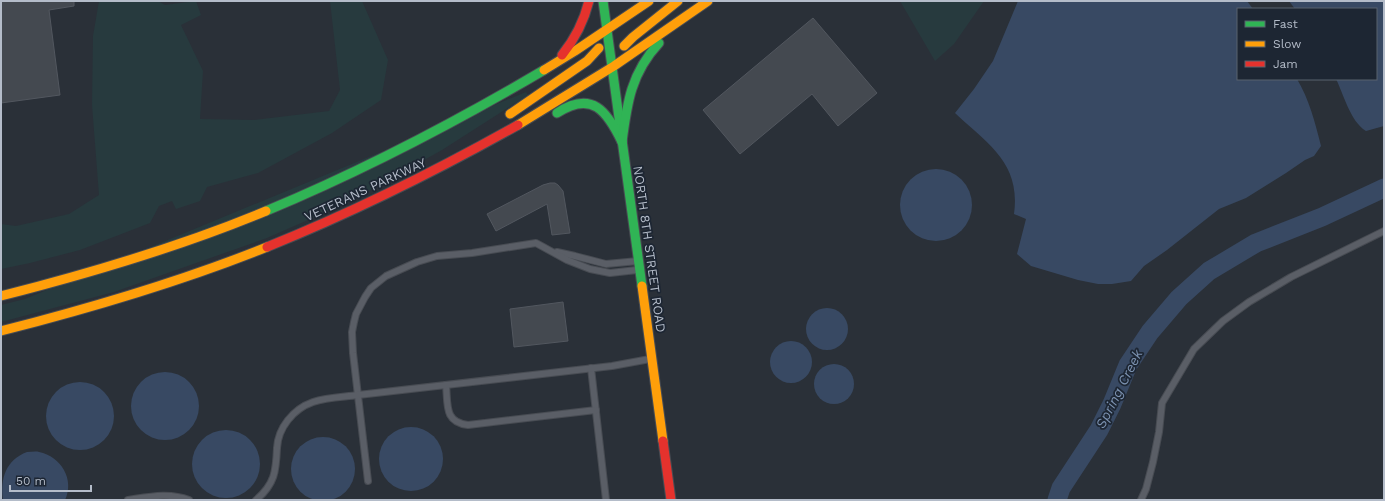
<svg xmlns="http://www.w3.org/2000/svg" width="1385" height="501" font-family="'Work Sans',sans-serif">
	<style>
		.green { fill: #273a3e }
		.water { fill: #384963 }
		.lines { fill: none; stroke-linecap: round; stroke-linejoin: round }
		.river { stroke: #384963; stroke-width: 19 }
		.building { fill: #444950; stroke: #52575f }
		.lane-casing { stroke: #484c53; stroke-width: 8 }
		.fast-casing { stroke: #484c53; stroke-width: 11 }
		.slow-casing { stroke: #484c53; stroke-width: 11 }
		.jam-casing { stroke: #484c53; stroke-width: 11 }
		.lane { stroke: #5a5e66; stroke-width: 6 }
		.fast { stroke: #30b455; stroke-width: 9 }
		.slow { stroke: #ff9f0a; stroke-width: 9 }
		.jam { stroke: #e5322d; stroke-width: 9 }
		.labels { text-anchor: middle; stroke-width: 3.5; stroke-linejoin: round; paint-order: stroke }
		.street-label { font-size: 13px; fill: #b4bcc9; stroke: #1d2633 }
		.water-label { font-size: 14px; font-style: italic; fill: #7c92b1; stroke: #1d2633 }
	</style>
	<rect width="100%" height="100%" fill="#2a3038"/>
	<g class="green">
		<path d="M 99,1 L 158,1 L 165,5 L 196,1 L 201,15 L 181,25 L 203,71 L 200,119 L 254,120 L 329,111 L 340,90 L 330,1 L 362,1 L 388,60 L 381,100 L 332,133 L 258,173 L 207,187 L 200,201 L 176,209 L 172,201 L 159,206 L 150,223 L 80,250 L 30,263 L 1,269 L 1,224 L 16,226 L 69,214 L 99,195 L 92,105 L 93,36 Z"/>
		<path d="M 900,1 L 984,1 L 954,44 L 935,61 Z"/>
		<path d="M 526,92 L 528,95 L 442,150 L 349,202 L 267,238 L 114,292 L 1,322 L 1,305 L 25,299 Z"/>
	</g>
	<g class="water">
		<path d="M 1018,1 L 1247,1 L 1253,9 L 1238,9 L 1238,79 L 1297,79 C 1309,99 1315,122 1321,146 L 1314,156 L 1305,160 L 1286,173 L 1246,198 L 1219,209 L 1167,250 L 1144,266 L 1131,281 L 1112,284 L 1098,284 L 1078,280 L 1031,266 L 1017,254 L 1026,219 L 1014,214 C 1021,163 988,144 955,113 L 974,89 L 993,61 Z"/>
		<path d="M 1289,1 L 1384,1 L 1384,126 L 1366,131 C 1350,121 1344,95 1336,79 L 1376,79 L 1376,9 L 1295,9 Z"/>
		<circle cx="936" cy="205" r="36"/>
		<circle cx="827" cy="329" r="21"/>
		<circle cx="791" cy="362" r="21"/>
		<circle cx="834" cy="384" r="20"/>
		<circle cx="165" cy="406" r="34"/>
		<circle cx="80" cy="416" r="34"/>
		<circle cx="411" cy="459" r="32"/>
		<circle cx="226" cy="464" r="34"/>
		<circle cx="323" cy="469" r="32"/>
		<path d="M 27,452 C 31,452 36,451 39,452 C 61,456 75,480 65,500 L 3,500 C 0,478 6,460 27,452 Z"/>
	</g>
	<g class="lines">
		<path class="river" d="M 1057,500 L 1061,488 L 1099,430 L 1112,404 L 1128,365 L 1150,332 L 1179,298 L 1209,271 L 1256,243 L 1322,217 L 1384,188"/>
	</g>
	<g class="building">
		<path d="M 1,1 L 74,1 L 74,6 L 49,10 L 60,95 L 1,103 Z"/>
		<path d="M 813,18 L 877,93 L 838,126 L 812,94 L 740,154 L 703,110 Z"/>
		<path d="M 550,183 L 555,183 L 558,185 L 563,191 L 570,233 L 552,235 L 547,204 L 496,231 L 487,214 L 543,185 Z"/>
		<path d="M 563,302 L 568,341 L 514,347 L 510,309 Z"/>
	</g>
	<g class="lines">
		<defs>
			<g id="lane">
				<path d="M 557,252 L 575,256 L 606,264 L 638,261"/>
				<path d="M 591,368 L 606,500"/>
				<path d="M 446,385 C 448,405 444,422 468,425 L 596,410"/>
				<path d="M 368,481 L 353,353 L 352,332 L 354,322 L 356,314 L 365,297 L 371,288 L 386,276 L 417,262 L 437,256 L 472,253 L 536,243 L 567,260 L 590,269 L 610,273 L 637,270"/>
				<path d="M 128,500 C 148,497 169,492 189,500"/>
				<path d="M 256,500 C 275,484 276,471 277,448 C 278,428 293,409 313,402 C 327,397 343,397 358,395 L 612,366 L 650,359"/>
				<path d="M 1141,500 L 1146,489 L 1153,462 L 1159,432 L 1162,403 L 1194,349 L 1223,321 L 1249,302 L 1291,277 L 1384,231"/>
			</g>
			<g id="fast">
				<path d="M 603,1 L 642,286"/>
				<path d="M 557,113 C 592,90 607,111 622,142"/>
				<path d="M 622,142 C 627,103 631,73 659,43"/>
				<path d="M 266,211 C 362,171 454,123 544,70"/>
			</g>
			<g id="slow">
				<path d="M 624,46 L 633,37 L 678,1"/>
				<path d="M 544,70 L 575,51 L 649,1"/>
				<path d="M 510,114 L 587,61 L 599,48"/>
				<path d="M 518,125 L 614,66 L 708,1"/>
				<path d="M 642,286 L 663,441"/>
				<path d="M 1,296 C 91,273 180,247 266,211"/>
				<path d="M 1,331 C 91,308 180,282 267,247"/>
			</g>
			<g id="jam">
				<path d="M 562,55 C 575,39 584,21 589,1"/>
				<path d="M 267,247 C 354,212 436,171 518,125"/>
				<path d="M 663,441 L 671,500"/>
			</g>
		</defs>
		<use href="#lane" class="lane-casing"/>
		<use href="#fast" class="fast-casing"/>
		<use href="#slow" class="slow-casing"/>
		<use href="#jam" class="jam-casing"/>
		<use href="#lane" class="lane"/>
		<use href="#fast" class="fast"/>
		<use href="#slow" class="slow"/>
		<use href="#jam" class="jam"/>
	</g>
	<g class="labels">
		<g class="street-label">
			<text transform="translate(365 189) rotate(-25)" y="5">VETERANS PARKWAY</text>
			<text transform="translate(650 249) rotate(82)" y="5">NORTH 8TH STREET ROAD</text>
		</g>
		<g class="water-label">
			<text transform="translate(1119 389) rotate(-63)" y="5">Spring Creek</text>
		</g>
	</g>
	<rect width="1385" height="501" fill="none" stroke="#b4bcc9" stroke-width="4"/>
	<rect x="1237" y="8" width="140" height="72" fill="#1d2633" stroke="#59626f"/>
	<rect x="1245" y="21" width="20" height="6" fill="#30b455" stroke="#59626f"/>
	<text x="1273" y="28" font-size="12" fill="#b4bcc9">Fast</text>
	<rect x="1245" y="41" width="20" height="6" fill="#ff9f0a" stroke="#59626f"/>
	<text x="1273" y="48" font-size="12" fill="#b4bcc9">Slow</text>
	<rect x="1245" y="61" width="20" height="6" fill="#e5322d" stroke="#59626f"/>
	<text x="1273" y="68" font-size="12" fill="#b4bcc9">Jam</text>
	<path d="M10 485v6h81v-6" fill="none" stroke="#b4bcc9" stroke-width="2"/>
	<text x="16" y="485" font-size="12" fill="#b4bcc9" stroke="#1d2633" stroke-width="3" paint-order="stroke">50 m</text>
</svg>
